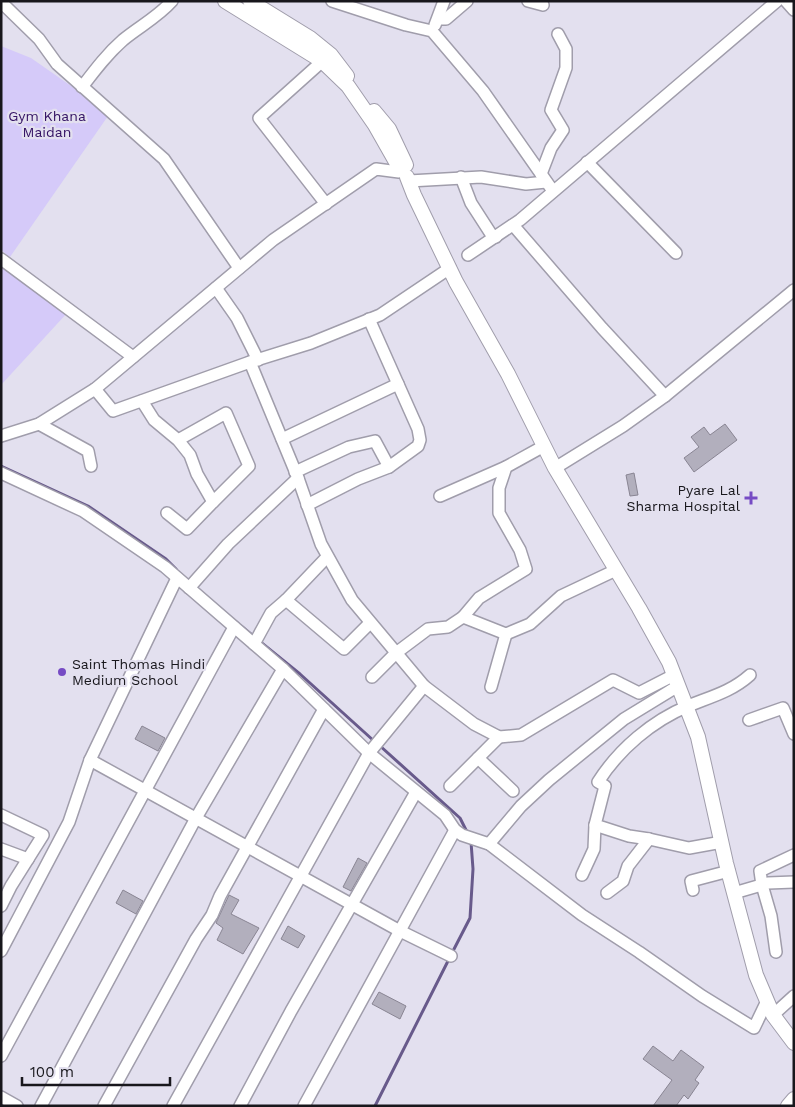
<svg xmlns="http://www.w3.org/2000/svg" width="795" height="1107" font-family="'Work Sans',sans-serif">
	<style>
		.green { fill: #d5caf9 }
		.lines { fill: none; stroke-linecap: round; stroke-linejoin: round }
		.stream { stroke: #685a8b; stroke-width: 3 }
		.building { fill: #b2afbd; stroke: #898593 }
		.minor-casing { stroke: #a09dab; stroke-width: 14 }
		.major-casing { stroke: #a09dab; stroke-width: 16 }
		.minor { stroke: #fff; stroke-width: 11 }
		.major { stroke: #fff; stroke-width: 14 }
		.poi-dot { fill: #764bc4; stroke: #e3e0ef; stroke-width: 2 }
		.labels { text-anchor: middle; stroke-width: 4.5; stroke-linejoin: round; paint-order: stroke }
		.park-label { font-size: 14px; fill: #331263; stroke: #e3e0ef }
		.poi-label { font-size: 14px; fill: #18171c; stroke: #e3e0ef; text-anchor: end }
	</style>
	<rect width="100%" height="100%" fill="#e3e0ef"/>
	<g class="green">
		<path d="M 1,46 L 31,58 L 84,95 L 108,116 L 10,257 L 1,250 Z"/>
		<path d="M 1,264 L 68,312 L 1,385 Z"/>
	</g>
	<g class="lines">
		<g class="stream">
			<path d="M 1,466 L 88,506 L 166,559 L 176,569"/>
			<path d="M 241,626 L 300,674 L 374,741"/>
			<path d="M 379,745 L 460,818 L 468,834"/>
			<path d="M 452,953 L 470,918 L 473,869 L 471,842"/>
			<path d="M 375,1106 L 449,959"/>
		</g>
	</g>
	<g class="building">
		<path d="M 725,424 L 737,440 L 694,472 L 684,458 L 699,447 L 691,437 L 704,427 L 710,435 Z"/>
		<path d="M 634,473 L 638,495 L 630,496 L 626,475 Z"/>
		<path d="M 142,726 L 165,738 L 158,751 L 135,739 Z"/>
		<path d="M 358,858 L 367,863 L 351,891 L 343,887 Z"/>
		<path d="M 123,890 L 143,901 L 136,914 L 116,903 Z"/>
		<path d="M 229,895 L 239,900 L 231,914 L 259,928 L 243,954 L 217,940 L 223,928 L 216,923 Z"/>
		<path d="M 288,926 L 305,936 L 298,948 L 281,939 Z"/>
		<path d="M 379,992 L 406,1006 L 400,1019 L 372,1004 Z"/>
		<path d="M 653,1046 L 673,1061 L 681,1050 L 704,1067 L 695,1080 L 699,1083 L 688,1099 L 684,1095 L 676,1106 L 653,1106 L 672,1080 L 643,1059 Z"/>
	</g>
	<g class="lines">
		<defs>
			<g id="minor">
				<path d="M 332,1 L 406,25 L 432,31 L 483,91 L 553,191"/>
				<path d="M 528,1 L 543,5"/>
				<path d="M 786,1 L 794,10"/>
				<path d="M 1,2 L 39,39 L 57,64 L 164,159 L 239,268"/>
				<path d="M 439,19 L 446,19 L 467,1"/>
				<path d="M 435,25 L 444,1"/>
				<path d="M 82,87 C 95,70 107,54 123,40 C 140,26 158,17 172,1"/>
				<path d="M 587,162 L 676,253"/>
				<path d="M 541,174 L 551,148 L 563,130 L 551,110 L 566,68 L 566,49 L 558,34"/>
				<path d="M 461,177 L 471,203 L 491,234 L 496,237"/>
				<path d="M 409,181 L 481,177 L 526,184 L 546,182"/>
				<path d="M 326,204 L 259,118 L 327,57"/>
				<path d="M 513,225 L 602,328 L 665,396"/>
				<path d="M 468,255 L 520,220 L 777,1"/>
				<path d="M 1,259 L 133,357"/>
				<path d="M 216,288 L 237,318 L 258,360"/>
				<path d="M 250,362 L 298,478 L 321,544 L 352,600 L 424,686"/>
				<path d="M 95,389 L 113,411 L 250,362 L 311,343 L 380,315 L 450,268"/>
				<path d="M 142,401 L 154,420 L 178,440 L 190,455 L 197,474 L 213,502 L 249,466 L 226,413 L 178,440"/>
				<path d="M 39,424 L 88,451 L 91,466"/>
				<path d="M 1,436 L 39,424 L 95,389 L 273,240 L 376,169 L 399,172"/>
				<path d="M 282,439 L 398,384"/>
				<path d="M 555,468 L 623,426 L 665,396 L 794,290"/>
				<path d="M 295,472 L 349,447 L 375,441 L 389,467"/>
				<path d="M 1,473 L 83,511 L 165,567 L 283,669 L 369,753 L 445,815 L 455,830 L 462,835 L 489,844 L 582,915 L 639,952 L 702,996 L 754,1028 L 767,1001"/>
				<path d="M 440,496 L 506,467"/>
				<path d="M 307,505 L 358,479 L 389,467 L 418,446 L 420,440 L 418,429 L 369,319"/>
				<path d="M 167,513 L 187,529 L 213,502"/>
				<path d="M 327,557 L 286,600 L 344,649 L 370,623"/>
				<path d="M 189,588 L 228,544 L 298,478"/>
				<path d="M 463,617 L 479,598 L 526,569 L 520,550 L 499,513 L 499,488 L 506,467 L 544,446"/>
				<path d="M 254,644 L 271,613 L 286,600"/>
				<path d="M 372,677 L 396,653 L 428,629 L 448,627 L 463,617 L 506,634 L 530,624 L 561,596 L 616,570"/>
				<path d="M 491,687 L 506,634"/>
				<path d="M 749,720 L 783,708 L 794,734"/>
				<path d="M 478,758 L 513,791"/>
				<path d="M 90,760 L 400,931 L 451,956"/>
				<path d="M 450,786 L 499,737"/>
				<path d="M 1,815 L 43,835 L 11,886 L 1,906"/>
				<path d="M 722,842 L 689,848 L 649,839 L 629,836 L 595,825 L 605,786 L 598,782 C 619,749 652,721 688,706 C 710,697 731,692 750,675"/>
				<path d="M 489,844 L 521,806 L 549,780 L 624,719 L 678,686"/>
				<path d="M 1,849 L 28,859"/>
				<path d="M 582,875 L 594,849 L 595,825"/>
				<path d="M 693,890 L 691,881 L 729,871"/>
				<path d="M 607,893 L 623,881 L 628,866 L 649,839"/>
				<path d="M 734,893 L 768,883 L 794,882"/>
				<path d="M 1,951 L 69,822 L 90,760 L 177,578"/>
				<path d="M 776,952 L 771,916 L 762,885 L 760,871 L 794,855"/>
				<path d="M 773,1015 L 794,996"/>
				<path d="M 1,1056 L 234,627"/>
				<path d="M 1,1097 L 17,1106"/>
				<path d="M 41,1106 L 196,818 L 283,669"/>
				<path d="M 104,1106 L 196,939 L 212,915 L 220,896 L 324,709"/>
				<path d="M 173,1106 L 369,753 L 424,686 L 474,724 L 499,737 L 521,735 L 613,680 L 639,693 L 674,675"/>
				<path d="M 240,1106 L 291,1011 L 416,792"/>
				<path d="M 304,1106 L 455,830"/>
			</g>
			<g id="major">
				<path d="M 225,1 L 322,61 L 348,86 L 375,125 L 400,169"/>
				<path d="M 250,1 L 310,38 L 331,55 L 347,76"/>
				<path d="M 374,111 L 389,129 L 406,165"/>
				<path d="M 407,177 L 414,195 L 456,282 L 508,374 L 555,468 L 639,608 L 669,662 L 698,737 L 726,863 L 756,975 L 773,1015 L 794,1043"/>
				<path d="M 788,1106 L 794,1099"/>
			</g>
		</defs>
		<use href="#minor" class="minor-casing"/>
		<use href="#major" class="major-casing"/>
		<use href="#minor" class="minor"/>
		<use href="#major" class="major"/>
	</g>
	<g class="poi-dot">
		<path d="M748.5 490.5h5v5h5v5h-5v5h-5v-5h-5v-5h5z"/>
		<circle cx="62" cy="672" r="5"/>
	</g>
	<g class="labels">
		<g class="park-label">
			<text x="47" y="121">Gym Khana<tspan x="47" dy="16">Maidan</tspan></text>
		</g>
		<g class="poi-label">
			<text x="740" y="495">Pyare Lal<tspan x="740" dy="16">Sharma Hospital</tspan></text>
			<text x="72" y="669" text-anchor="start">Saint Thomas Hindi<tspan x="72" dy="16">Medium School</tspan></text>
		</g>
	</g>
	<rect width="795" height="1107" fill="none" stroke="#18171c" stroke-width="5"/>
	<path d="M22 1077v8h148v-8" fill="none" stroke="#18171c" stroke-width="2.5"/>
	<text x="30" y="1077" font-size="15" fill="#18171c" stroke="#e3e0ef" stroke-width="4" paint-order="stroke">100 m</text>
</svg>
